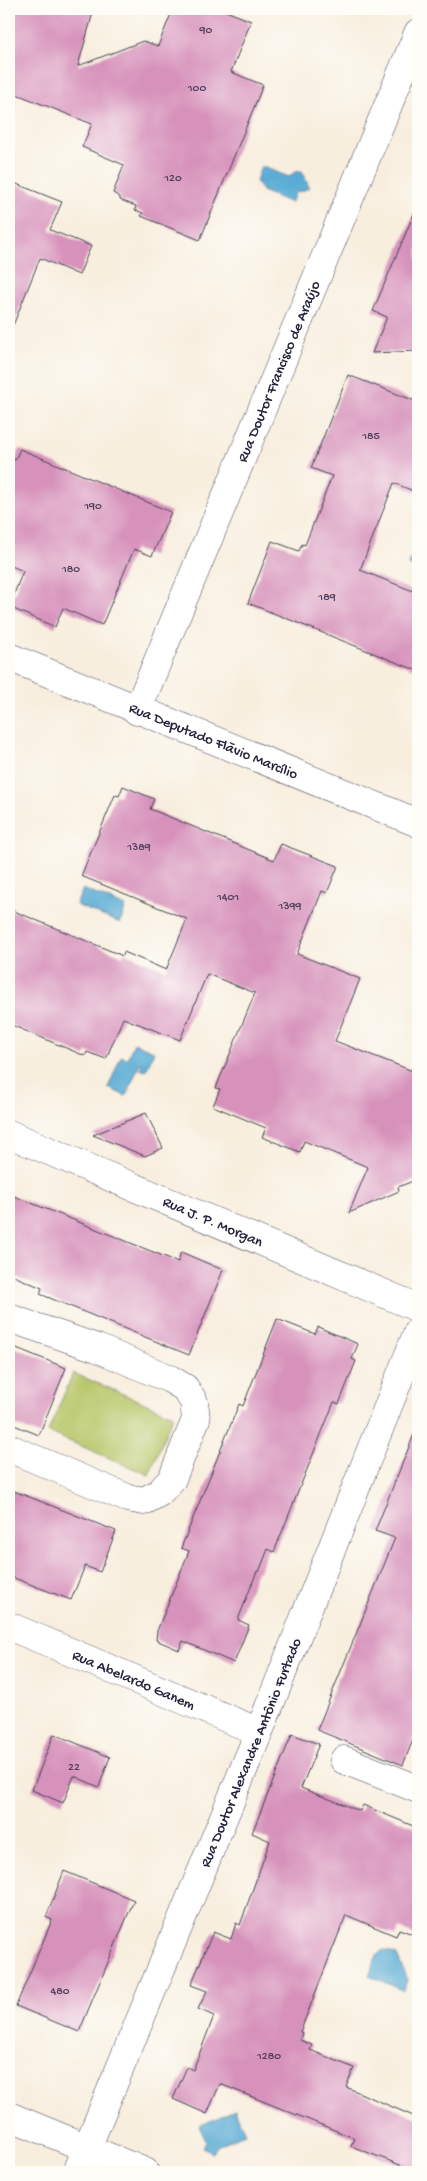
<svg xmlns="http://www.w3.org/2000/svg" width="427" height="2181" font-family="'Gochi Hand',sans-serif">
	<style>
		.green { fill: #b7c668; stroke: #6c7452 }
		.water { fill: #58abd4; stroke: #3d6688 }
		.building { fill: #d792bb }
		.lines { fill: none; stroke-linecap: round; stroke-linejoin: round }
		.minor-casing { stroke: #424153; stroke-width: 29 }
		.minor { stroke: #fff; stroke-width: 28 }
		.labels { text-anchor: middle; stroke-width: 4.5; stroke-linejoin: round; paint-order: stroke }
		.number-label { font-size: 12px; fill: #4f3e5b }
		.street-label { font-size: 15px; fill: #22223b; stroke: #fdfcf7 }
	</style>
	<rect width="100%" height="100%" fill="#fdfcf7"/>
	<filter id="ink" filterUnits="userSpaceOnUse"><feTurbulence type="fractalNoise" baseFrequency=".02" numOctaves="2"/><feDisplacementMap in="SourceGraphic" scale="10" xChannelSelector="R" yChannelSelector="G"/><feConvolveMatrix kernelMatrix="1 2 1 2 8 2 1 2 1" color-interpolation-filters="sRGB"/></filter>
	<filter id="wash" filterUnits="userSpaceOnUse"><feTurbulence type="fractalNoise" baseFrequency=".0096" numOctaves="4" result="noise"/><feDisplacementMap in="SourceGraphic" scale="20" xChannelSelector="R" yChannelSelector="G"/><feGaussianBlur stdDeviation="1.12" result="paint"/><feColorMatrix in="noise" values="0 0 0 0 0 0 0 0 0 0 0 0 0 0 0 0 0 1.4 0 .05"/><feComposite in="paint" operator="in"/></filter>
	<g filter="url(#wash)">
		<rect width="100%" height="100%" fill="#f8eede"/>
		<path class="green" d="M 73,1373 L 173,1415 L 149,1475 L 48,1432 Z"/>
		<g class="water">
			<path d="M 261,166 L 289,177 L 296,171 L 302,171 L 309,187 L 303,191 L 296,192 L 291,203 L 262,191 L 256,181 Z"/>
			<path d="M 418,542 L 418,569 L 409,565 Z"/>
			<path d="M 83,889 L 126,907 L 120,923 L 76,905 Z"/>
			<path d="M 134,1043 L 154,1051 L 146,1071 L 140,1069 L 142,1064 L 140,1063 L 126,1096 L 108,1088 L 121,1056 L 127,1059 Z"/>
			<path d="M 383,1950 L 397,1955 L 407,1980 L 404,1991 L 369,1975 L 377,1955 Z"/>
			<path d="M 235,2110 L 245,2133 L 217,2146 L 213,2153 L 202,2148 L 206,2141 L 199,2126 Z"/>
		</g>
		<g id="blocks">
			<g class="building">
				<path d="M 9,9 L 94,9 L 78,66 L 143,41 L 158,46 L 173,9 L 221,9 L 251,21 L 231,72 L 263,85 L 200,240 L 141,216 L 143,213 L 135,210 L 136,206 L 120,200 L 120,197 L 113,193 L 124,165 L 82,147 L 92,124 L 9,91 Z"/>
				<path d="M 9,181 L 62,202 L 50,230 L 91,246 L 79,275 L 40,258 L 10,333 Z"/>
				<path d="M 418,204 L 418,351 L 372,353 L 387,317 L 373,311 Z"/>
				<path d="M 348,375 L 418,402 L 418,493 L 394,483 L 360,570 L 418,593 L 418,671 L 248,603 L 272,541 L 299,551 L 302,544 L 305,545 L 332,476 L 311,468 Z"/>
				<path d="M 20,449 L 171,512 L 152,556 L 134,549 L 102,625 L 63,608 L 55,627 L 9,607 L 23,571 L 9,565 L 9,458 L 15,460 Z"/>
				<path d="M 123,786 L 154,799 L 150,809 L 274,860 L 281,844 L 338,866 L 327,893 L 322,891 L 297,954 L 360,979 L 335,1041 L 418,1073 L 418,1179 L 398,1187 L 399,1191 L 349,1213 L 368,1167 L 304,1141 L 300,1152 L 262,1137 L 266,1128 L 213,1106 L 220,1089 L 216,1088 L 255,993 L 207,974 L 180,1040 L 123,1018 L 106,1059 L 87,1052 L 85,1056 L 9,1024 L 9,909 L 123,956 L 124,952 L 166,970 L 187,919 L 81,876 L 115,795 L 119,796 Z"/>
				<path d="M 146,1113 L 163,1148 L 145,1156 L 93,1135 Z"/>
				<path d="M 9,1194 L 178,1262 L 181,1252 L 223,1270 L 189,1355 L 40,1294 L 42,1288 L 9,1274 Z"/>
				<path d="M 277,1319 L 315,1334 L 318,1327 L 358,1344 L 352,1359 L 356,1361 L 339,1404 L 334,1402 L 274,1552 L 268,1549 L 259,1572 L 257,1571 L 238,1620 L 249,1625 L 234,1663 L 183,1641 L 179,1650 L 156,1640 L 157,1631 L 189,1551 L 181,1548 L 239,1404 L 243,1406 Z"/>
				<path d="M 9,1345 L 66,1368 L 39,1435 L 9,1423 Z"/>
				<path d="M 417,1427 L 418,1727 L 403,1765 L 317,1730 L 395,1538 L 375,1531 Z"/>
				<path d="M 9,1489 L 116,1531 L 100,1572 L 85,1566 L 71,1600 L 9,1576 Z"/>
				<path d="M 54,1734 L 110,1757 L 99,1787 L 74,1776 L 63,1803 L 32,1790 Z"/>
				<path d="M 292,1734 L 319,1744 L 301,1788 L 360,1811 L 363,1805 L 418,1828 L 418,1936 L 399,1929 L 396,1936 L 346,1915 L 300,2032 L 302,2033 L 300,2040 L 312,2045 L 310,2050 L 354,2068 L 346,2087 L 418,2118 L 418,2172 L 351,2146 L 354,2138 L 220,2084 L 207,2114 L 173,2099 L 187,2067 L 193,2070 L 214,2016 L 198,2009 L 207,1991 L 191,1985 L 213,1932 L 231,1939 L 236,1923 L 240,1925 L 270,1841 L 252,1833 Z"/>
				<path d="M 64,1871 L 134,1900 L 79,2032 L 16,2006 L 52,1920 L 46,1917 Z"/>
			</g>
		</g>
	</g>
	<g filter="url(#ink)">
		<use href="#blocks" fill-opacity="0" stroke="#424153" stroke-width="1"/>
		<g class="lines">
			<defs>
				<g id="minor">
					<path id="s1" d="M 9,657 L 418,823"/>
					<path id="s2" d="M 137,711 L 418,33"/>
					<path id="s3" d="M 9,1134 L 418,1308"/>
					<path d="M 9,1318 L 97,1348 L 170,1379 L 185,1388 L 194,1402 L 196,1419 L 172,1479 L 159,1493 L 144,1501 L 127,1498 L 9,1448"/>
					<path id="s4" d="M 9,1626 L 259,1732"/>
					<path d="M 344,1760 L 418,1789"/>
					<path d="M 9,2116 L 145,2172"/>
					<path id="s5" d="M 77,2172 L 259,1732 L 418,1331"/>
				</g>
			</defs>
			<use href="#minor" class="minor-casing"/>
			<use href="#minor" class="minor"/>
		</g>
	</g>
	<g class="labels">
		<g class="number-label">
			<text x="206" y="33">90</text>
			<text x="197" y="91">100</text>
			<text x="173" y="181">120</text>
			<text x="371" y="439">185</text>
			<text x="93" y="509">190</text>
			<text x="71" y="572">180</text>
			<text x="327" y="600">189</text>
			<text x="139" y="850">1389</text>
			<text x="228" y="900">1401</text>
			<text x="290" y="909">1399</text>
			<text x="74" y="1770">22</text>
			<text x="60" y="1994">480</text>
			<text x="269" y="2059">1280</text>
		</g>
		<g class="street-label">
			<text dy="5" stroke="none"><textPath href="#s2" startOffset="368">Rua Doutor Francisco de Araújo</textPath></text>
			<text dy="5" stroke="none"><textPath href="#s1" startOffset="221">Rua Deputado Flãvio Marcílio</textPath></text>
			<text dy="5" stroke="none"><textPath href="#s3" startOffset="222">Rua J. P. Morgan</textPath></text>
			<text dy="5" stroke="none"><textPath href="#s4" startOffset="136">Rua Abelardo Ganem</textPath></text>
			<text dy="5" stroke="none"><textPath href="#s5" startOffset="454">Rua Doutor Alexandre Antônio Furtado</textPath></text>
		</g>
	</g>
	<rect width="427" height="2181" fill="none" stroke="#fdfcf7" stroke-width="30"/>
</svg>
